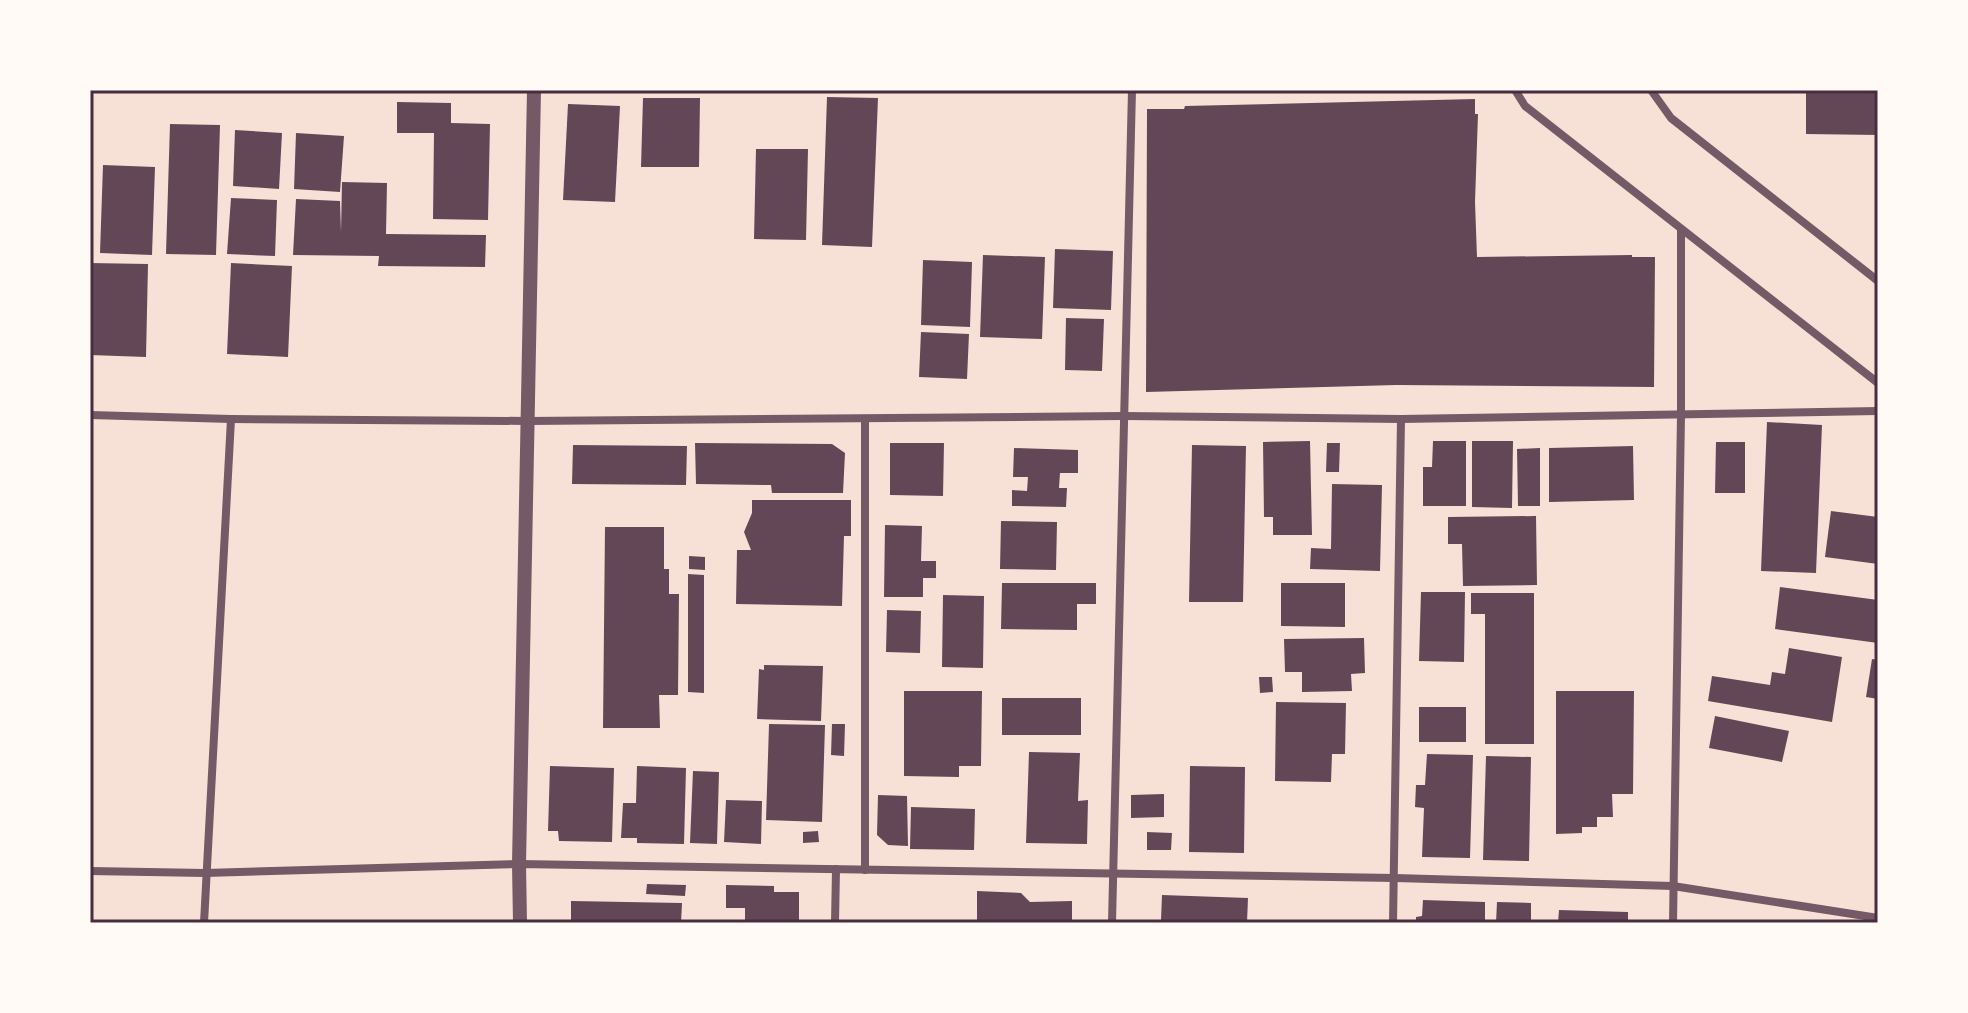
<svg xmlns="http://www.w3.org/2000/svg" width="1968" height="1013" font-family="'DejaVu Sans',sans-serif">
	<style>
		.building { fill: #644757 }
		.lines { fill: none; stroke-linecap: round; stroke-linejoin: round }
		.minor { stroke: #755966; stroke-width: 8 }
		.tertiary { stroke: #755966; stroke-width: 14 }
		.neatline { fill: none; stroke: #4a2c40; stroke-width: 3 }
	</style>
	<rect width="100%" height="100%" fill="#f7e1d7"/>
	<g class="building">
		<path d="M 1806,90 L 1878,90 L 1878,135 L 1806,134 Z"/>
		<path d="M 827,97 L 878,98 L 872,247 L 822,245 Z"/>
		<path d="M 643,98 L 700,98 L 699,167 L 641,167 Z"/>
		<path d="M 1475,99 L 1475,114 L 1478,114 L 1475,202 L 1477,257 L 1632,255 L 1632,257 L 1655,257 L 1654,387 L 1396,385 L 1146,392 L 1147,109 L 1184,109 L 1185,106 Z"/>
		<path d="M 397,102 L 451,103 L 451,123 L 490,124 L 488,220 L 433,219 L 434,133 L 397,133 Z"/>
		<path d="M 568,104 L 620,106 L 615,202 L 563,200 Z"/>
		<path d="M 170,124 L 220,125 L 216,255 L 166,254 Z"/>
		<path d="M 235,130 L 282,133 L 279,189 L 233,186 Z"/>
		<path d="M 296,133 L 344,136 L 340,192 L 294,189 Z"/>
		<path d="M 756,149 L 808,149 L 806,240 L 754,239 Z"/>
		<path d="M 103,165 L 155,167 L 152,255 L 100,253 Z"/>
		<path d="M 342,182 L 387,183 L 386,234 L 486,235 L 485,267 L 378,266 L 379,256 L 293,255 L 296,199 L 340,201 L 341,232 Z"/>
		<path d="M 231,198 L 277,200 L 275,256 L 227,254 Z"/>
		<path d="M 1055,249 L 1113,251 L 1111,310 L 1053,308 Z"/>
		<path d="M 983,255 L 1045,257 L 1042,339 L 980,337 Z"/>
		<path d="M 923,260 L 972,262 L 970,327 L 921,325 Z"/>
		<path d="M 90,263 L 148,264 L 146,357 L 90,355 Z"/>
		<path d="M 231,263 L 292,266 L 288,357 L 227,354 Z"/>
		<path d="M 1066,318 L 1104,319 L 1102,371 L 1065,370 Z"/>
		<path d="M 921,332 L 969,334 L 967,379 L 919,377 Z"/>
		<path d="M 1767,422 L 1822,425 L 1816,573 L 1761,571 Z"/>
		<path d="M 1310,441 L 1312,535 L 1273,535 L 1273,517 L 1264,517 L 1263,442 Z"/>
		<path d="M 1433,441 L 1466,441 L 1466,506 L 1423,506 L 1423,467 L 1432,467 Z"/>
		<path d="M 1472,441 L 1513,441 L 1512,508 L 1472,507 Z"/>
		<path d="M 1716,442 L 1745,442 L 1745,493 L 1715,493 Z"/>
		<path d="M 695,443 L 832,444 L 845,453 L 843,493 L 772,493 L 771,485 L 696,484 Z"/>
		<path d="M 890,443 L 944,443 L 943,496 L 890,495 Z"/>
		<path d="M 1327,443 L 1340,443 L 1339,472 L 1326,472 Z"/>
		<path d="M 573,445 L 687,446 L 686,485 L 572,484 Z"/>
		<path d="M 1192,445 L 1246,446 L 1243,602 L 1189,602 Z"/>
		<path d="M 1633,446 L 1634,500 L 1549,502 L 1549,448 Z"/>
		<path d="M 1014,448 L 1078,450 L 1078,473 L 1060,473 L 1059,488 L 1067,488 L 1066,507 L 1012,506 L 1012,490 L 1027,491 L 1028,477 L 1013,477 Z"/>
		<path d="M 1540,448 L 1540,506 L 1518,506 L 1517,449 Z"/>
		<path d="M 1332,484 L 1382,485 L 1380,571 L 1310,569 L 1311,548 L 1331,549 Z"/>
		<path d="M 752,500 L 851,500 L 851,536 L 844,536 L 842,606 L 736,604 L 737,550 L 751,550 L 744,532 L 752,513 Z"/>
		<path d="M 1831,511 L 1878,517 L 1878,564 L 1825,557 Z"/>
		<path d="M 1536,516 L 1537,585 L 1463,586 L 1462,544 L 1448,544 L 1448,517 Z"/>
		<path d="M 1001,521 L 1057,522 L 1056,570 L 1000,569 Z"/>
		<path d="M 885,525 L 922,526 L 921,561 L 936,561 L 936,578 L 923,578 L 923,597 L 884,597 Z"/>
		<path d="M 605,527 L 664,527 L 664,569 L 669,569 L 669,594 L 679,594 L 678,695 L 659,695 L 660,728 L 603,728 Z"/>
		<path d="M 689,556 L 705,557 L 705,570 L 689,569 Z"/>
		<path d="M 688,574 L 704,575 L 704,693 L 688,692 Z"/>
		<path d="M 1002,583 L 1096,583 L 1096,604 L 1077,604 L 1077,630 L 1001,629 Z"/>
		<path d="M 1281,583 L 1345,583 L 1345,627 L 1281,626 Z"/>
		<path d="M 1780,587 L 1878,600 L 1878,643 L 1775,629 Z"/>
		<path d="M 1421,592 L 1465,592 L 1464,662 L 1419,661 Z"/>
		<path d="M 1471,593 L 1534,593 L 1534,744 L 1485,744 L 1485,614 L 1471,614 Z"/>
		<path d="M 943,595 L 984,596 L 983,668 L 942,667 Z"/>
		<path d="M 887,610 L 921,611 L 920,653 L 886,652 Z"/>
		<path d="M 1364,638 L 1365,673 L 1351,674 L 1352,691 L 1302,692 L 1302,672 L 1285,672 L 1284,639 Z"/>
		<path d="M 1789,648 L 1842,657 L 1832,722 L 1708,701 L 1712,676 L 1770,685 L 1772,672 L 1785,674 Z"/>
		<path d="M 1872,659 L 1878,660 L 1878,699 L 1866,697 Z"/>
		<path d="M 764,665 L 823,666 L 821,721 L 757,719 L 759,669 L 764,670 Z"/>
		<path d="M 1259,677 L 1272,677 L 1273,692 L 1260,693 Z"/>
		<path d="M 904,691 L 982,691 L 981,766 L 959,766 L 959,777 L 904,776 Z"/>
		<path d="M 1556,691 L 1634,691 L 1633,794 L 1612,794 L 1613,817 L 1597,817 L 1597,827 L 1582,827 L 1582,833 L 1556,834 Z"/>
		<rect x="1002" y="698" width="79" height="37"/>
		<path d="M 1276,702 L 1346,703 L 1345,754 L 1332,754 L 1331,782 L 1275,781 Z"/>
		<rect x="1419" y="707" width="47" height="35"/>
		<path d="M 1715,716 L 1789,731 L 1782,762 L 1709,748 Z"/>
		<path d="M 769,724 L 825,725 L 822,822 L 766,820 Z"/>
		<path d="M 832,724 L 845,724 L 844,756 L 831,755 Z"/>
		<path d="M 1029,752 L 1080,753 L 1078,801 L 1088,800 L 1087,844 L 1026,843 Z"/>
		<path d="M 1427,754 L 1473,755 L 1470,858 L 1422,857 L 1424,808 L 1415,807 L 1416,785 L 1425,785 Z"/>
		<path d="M 1486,756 L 1531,757 L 1529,861 L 1483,860 Z"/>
		<path d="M 550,766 L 614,768 L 612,842 L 559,841 L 558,831 L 548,831 Z"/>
		<path d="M 637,766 L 686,768 L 684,844 L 637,843 L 637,838 L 621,838 L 623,803 L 636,803 Z"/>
		<path d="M 1190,766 L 1245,767 L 1244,853 L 1189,852 Z"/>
		<path d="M 693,771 L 719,772 L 717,844 L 690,843 Z"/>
		<path d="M 1164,794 L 1164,817 L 1131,818 L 1131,795 Z"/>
		<path d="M 878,795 L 907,796 L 908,846 L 888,845 L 877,835 Z"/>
		<path d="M 726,800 L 762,801 L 761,844 L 724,842 Z"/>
		<path d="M 911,807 L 975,809 L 974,850 L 910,849 Z"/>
		<path d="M 818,831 L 819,842 L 803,843 L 803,832 Z"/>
		<path d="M 1147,832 L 1172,833 L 1171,850 L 1147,850 Z"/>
		<path d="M 647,884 L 686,885 L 685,896 L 646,894 Z"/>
		<path d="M 726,885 L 774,886 L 774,892 L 799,892 L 799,923 L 745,923 L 745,908 L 726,908 Z"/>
		<path d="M 977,891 L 1021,893 L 1030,902 L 1072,901 L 1072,923 L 977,923 Z"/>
		<path d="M 1162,895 L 1248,898 L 1247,923 L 1161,920 Z"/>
		<path d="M 1423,900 L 1485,902 L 1485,923 L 1416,923 L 1416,917 L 1422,916 Z"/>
		<path d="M 571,901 L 682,903 L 681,923 L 571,923 Z"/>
		<path d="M 1497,902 L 1531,903 L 1531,923 L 1496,923 Z"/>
		<path d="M 1559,910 L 1628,912 L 1628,923 L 1558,923 Z"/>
	</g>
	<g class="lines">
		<g class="minor">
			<path d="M 1515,90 L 1525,106 L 1878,383"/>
			<path d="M 1651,90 L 1671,118 L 1878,281"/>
			<path d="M 90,415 L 231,419 L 527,421 L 1123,416 L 1401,419 L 1878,411"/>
			<path d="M 865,420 L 865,870"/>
			<path d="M 90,871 L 205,873 L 519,864 L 1395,878 L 1673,886 L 1878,918"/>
			<path d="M 204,923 L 231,419"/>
			<path d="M 835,923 L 836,869"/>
			<path d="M 1112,923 L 1132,90"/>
			<path d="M 1393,923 L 1401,419"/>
			<path d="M 1673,923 L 1681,415 L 1681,230"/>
		</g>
		<path class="tertiary" d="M 520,923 L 519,864 L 534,90"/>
	</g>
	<rect width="1968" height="1013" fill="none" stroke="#fffaf5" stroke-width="184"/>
	<rect x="92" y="92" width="1784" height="829" class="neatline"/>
</svg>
